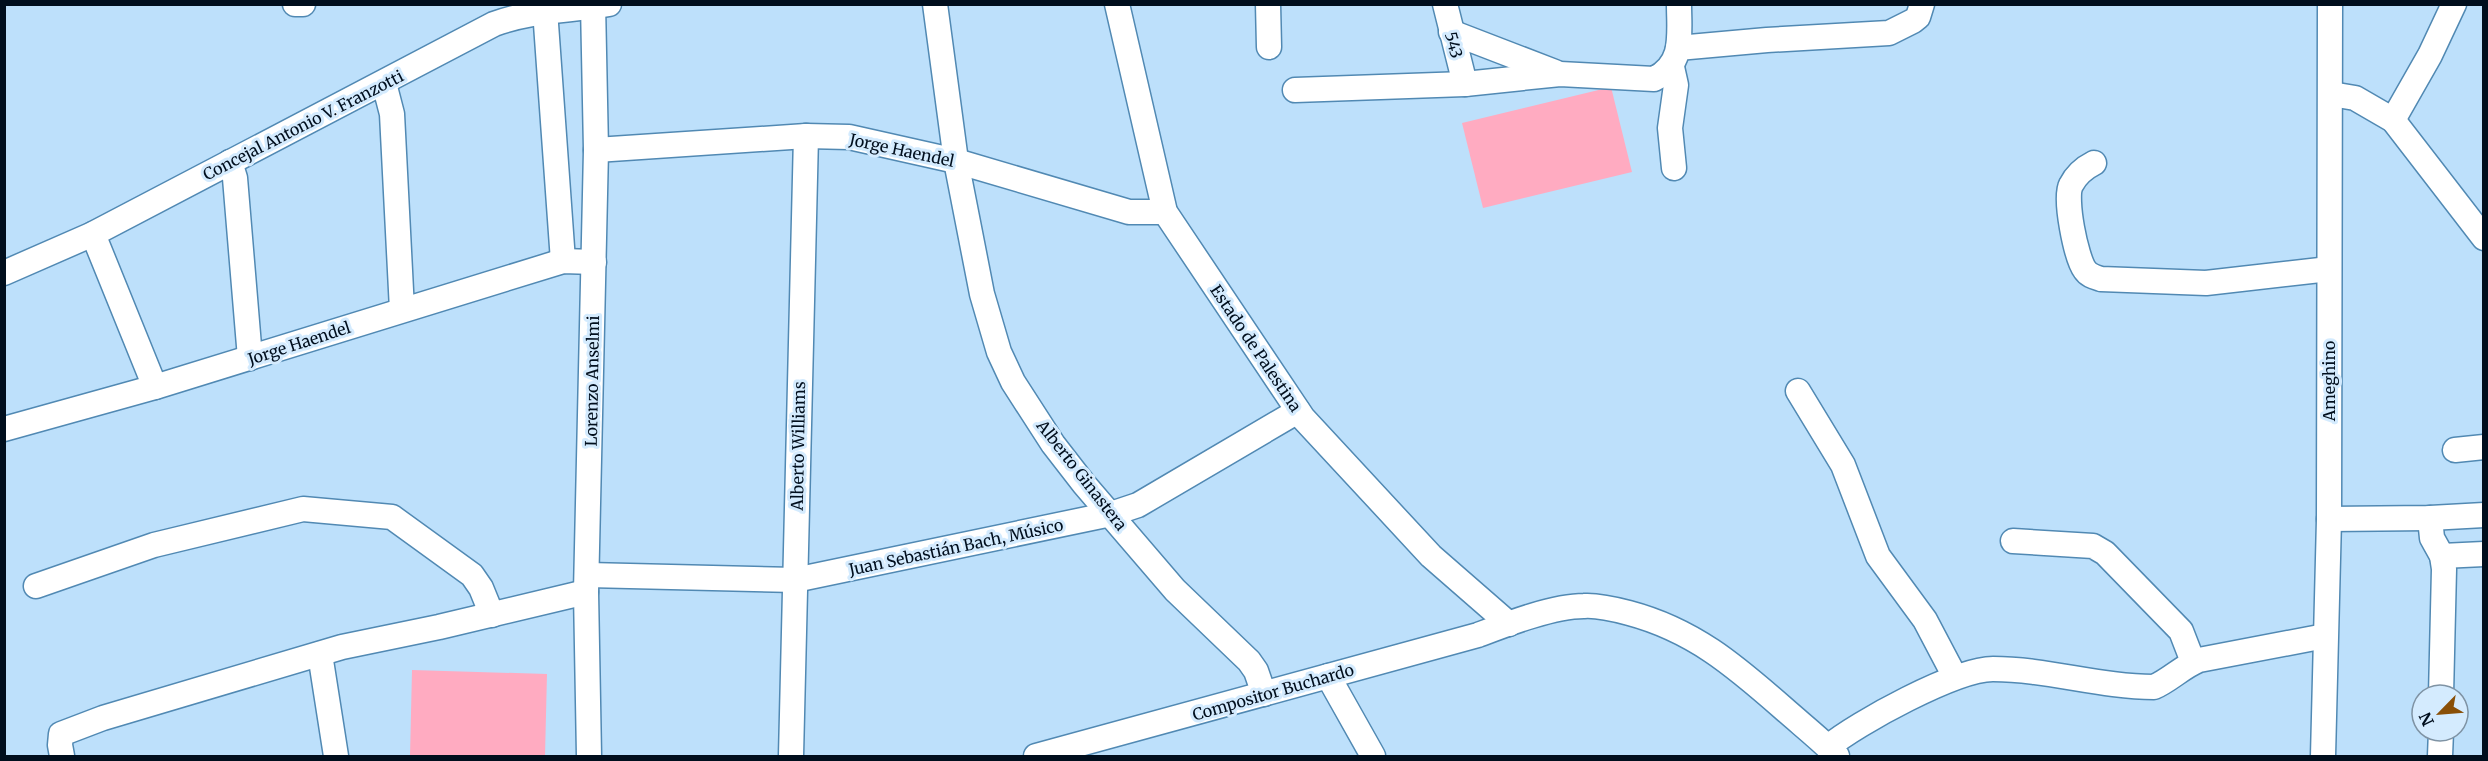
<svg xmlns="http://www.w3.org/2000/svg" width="2488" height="761" font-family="Merriweather,serif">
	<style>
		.green { fill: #ffabc1 }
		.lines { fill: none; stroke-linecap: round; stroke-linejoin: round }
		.minor-casing { stroke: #5189b3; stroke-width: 27 }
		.minor { stroke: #fff; stroke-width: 24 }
		.labels { text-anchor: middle; stroke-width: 6; stroke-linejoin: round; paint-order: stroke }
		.street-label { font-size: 16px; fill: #000e1d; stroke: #d4ebfe }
	</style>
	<rect width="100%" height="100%" fill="#bde0fb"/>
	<g class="green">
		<path d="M 1611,87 L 1632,172 L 1483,208 L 1462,123 Z"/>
		<path d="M 412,670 L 547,674 L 545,756 L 410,756 Z"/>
	</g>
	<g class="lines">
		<defs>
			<g id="minor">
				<path d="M 295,4 L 303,4"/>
				<path d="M 935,4 L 956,161 L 982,294 L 999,352 L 1013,382 L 1053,444 L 1084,484 L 1175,590 L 1249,661 L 1256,671 L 1264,694"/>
				<path d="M 1117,4 L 1165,212 L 1303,418 L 1431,556 L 1509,624"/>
				<path d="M 1268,4 L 1269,47"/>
				<path d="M 1445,4 L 1465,84"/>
				<path d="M 545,10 L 563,261"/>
				<path d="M 1451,32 L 1555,72"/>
				<path d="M 1678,48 L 1767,40 L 1889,33 L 1913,21 L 1918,17 L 1922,4"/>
				<path d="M 1672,67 L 1676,85 L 1670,128 L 1674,168"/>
				<path d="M 384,83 L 392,114 L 402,310"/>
				<path d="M 1295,90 L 1465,84 L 1560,74 L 1654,79 C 1685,64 1679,34 1679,4"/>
				<path d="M 2331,94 L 2355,98 L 2393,120 L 2484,238"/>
				<path d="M 2393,120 L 2430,55 L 2454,4"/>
				<path d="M 596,150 L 806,136 L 849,137 L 956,161 L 1129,212 L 1165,212"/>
				<path d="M 230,162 L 235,178 L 250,358"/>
				<path d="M 2094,163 C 2084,168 2076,175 2071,185 C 2064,198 2076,258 2085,270 C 2089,276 2095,277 2101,279 L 2206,283 L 2329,269"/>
				<path d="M 93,234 L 155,387"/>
				<path d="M 4,273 L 93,234 L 494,24 C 532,10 569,11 609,4"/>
				<path d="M 1798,391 L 1843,465 L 1878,556 L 1925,620 L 1955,677"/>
				<path d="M 4,429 L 155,387 L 563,261 L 594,262"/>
				<path d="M 2455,450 L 2484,447"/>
				<path d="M 2430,518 L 2432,538 L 2442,556 L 2444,569 L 2441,695"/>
				<path d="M 2329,519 L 2430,518 L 2484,515"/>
				<path d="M 2013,541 L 2093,546 L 2105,553 L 2181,631 L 2193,662"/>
				<path d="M 2442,556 L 2484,554"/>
				<path d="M 588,575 L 795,580 L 1111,514 L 1138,505 L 1298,411"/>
				<path d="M 36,586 L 154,545 L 303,509 L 392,517 L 472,575 L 481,588 L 492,615"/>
				<path d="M 320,654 L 336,756"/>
				<path d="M 1328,676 L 1373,756"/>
				<path d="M 1828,747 C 1857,723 1956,669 1993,669 C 2047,669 2100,687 2154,687 C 2170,680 2182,667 2199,660 L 2325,636"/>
				<path d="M 62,756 L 60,745 L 61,734 L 103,718 L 342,647 L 439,627 L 586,592"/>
				<path d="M 589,756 L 586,592 L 596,150 L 593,4"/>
				<path d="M 791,756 L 806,136"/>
				<path d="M 1036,756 L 1478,635 C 1507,624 1553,606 1584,606 C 1598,605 1614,609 1629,613 C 1693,630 1734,665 1783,708 C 1801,724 1820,739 1837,756"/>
				<path d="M 2323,756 L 2329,519 L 2330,4"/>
				<path d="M 2440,756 L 2441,731"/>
			</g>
		</defs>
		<use href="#minor" class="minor-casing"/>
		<use href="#minor" class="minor"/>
	</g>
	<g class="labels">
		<g class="street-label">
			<text transform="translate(1454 45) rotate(75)" y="6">543</text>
			<text transform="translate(303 125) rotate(-27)" y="6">Concejal Antonio V. Franzotti</text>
			<text transform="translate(902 150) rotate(12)" y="6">Jorge Haendel</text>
			<text transform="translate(299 343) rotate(-18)" y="6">Jorge Haendel</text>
			<text transform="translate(1256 348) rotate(56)" y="6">Estado de Palestina</text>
			<text transform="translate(592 381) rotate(-89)" y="6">Lorenzo Anselmi</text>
			<text transform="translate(2329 381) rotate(-90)" y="6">Ameghino</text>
			<text transform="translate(798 446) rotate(-89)" y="6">Alberto Williams</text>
			<text transform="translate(1082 475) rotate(52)" y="6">Alberto Ginastera</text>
			<text transform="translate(956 547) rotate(-12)" y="6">Juan Sebastián Bach, Músico</text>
			<text transform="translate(1273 692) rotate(-16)" y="6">Compositor Buchardo</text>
		</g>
	</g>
	<rect width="2488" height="761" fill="none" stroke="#000e1d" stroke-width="12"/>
	<g transform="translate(2440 713) rotate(245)"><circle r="28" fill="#d4ebfe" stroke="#7f93a4" stroke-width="1.5"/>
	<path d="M0-4.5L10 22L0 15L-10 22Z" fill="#894f07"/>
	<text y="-9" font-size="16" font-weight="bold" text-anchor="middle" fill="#000e1d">N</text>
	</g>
</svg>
